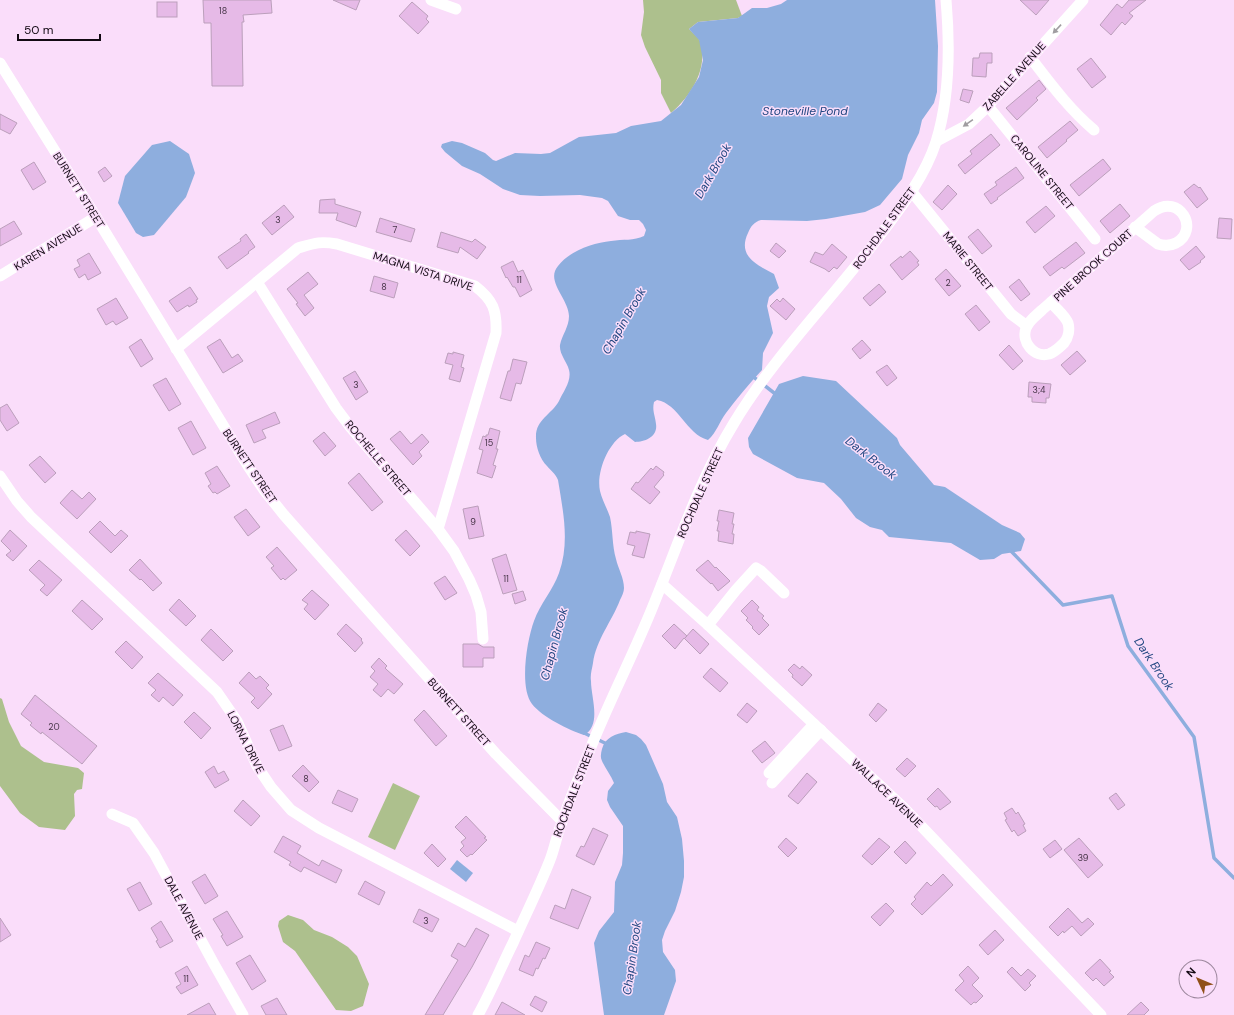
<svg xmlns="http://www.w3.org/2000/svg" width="1234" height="1015" font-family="'DM Sans',sans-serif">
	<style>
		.green { fill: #adc08d }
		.water { fill: #8eaede }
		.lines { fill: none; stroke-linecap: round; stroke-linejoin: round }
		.stream { stroke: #8eaede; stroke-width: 3.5 }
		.building { fill: #e6bae7; stroke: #bb9fbb }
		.minor { stroke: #fff; stroke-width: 11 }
		.oneway { fill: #a09da1 }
		.labels { text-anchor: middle; stroke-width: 3; stroke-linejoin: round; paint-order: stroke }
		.number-label { font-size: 9px; fill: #473548 }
		.street-label { font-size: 11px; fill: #120913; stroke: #faddfa }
		.water-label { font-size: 12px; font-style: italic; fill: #214781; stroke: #faddfa }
	</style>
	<rect width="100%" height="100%" fill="#faddfa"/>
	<g class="green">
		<path d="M 643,0 L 736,0 L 742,16 L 738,18 L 698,22 L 689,29 C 693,33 698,37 700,41 C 709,68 691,96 671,113 L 661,93 L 661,80 L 645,47 L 641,35 L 644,12 Z"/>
		<path d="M 0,698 L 2,699 L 9,722 L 21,746 L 44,762 L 78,768 L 84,773 L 82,789 L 77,790 L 74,794 L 75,816 L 65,830 L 39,827 L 20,813 L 0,786 Z"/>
		<path d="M 393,783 L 420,796 L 395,850 L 368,837 Z"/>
		<path d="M 288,915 L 303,920 L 314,930 L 332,937 L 348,947 L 357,956 L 369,984 L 363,1006 L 351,1011 L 336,1010 L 295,951 L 283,942 L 278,926 L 279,921 Z"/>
	</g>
	<g class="water">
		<path d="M 787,0 L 935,0 L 938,46 L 937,92 L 934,103 L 922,120 L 919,133 L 908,155 L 902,179 L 880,205 L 865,212 L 826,219 L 807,221 L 761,220 C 754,222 751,226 748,233 C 737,256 757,265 774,274 L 779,288 L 769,297 L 767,306 L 773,333 L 763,353 L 762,370 C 749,384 737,398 726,413 C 719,422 717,432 708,440 C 686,434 679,404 657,400 L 654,402 C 652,411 655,415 656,424 C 658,437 645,442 635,442 L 625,434 C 608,442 596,473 600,491 C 602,500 607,508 610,517 C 613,531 612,545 616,559 C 618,568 624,578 624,588 C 624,592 622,596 620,600 C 612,621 596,640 593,663 C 592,669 590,675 591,681 C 591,698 602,725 584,735 C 569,730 542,717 532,704 C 519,687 527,640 534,621 C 540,604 553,590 559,573 C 570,542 563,511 558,480 C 555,473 551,471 547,466 C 540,459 536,447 536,438 C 535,420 551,415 559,401 C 563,392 572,381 569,370 C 567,362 559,354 560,345 C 562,335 569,327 569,316 C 569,299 545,281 558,266 C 569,251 593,243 611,241 C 623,239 634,241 644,236 L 646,230 L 643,224 L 639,220 L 630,220 L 618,216 L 608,201 L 602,198 L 580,195 L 540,196 L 520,195 L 503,189 L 480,174 L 462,166 L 445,152 L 441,147 L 442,144 L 452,141 L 462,143 L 485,153 L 493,160 L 496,161 L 515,153 L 541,154 L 550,153 L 579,137 L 616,133 L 631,126 L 661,121 L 681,105 L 699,77 L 703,60 L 699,40 L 689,29 L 698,22 L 738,18 L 752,8 L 767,8 L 781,4 Z"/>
		<path d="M 170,141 L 189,154 L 195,173 L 186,197 L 154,235 L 143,237 L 136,233 L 118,203 L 125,176 L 152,145 Z"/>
		<path d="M 803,376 L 836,381 L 897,438 L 900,445 L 934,485 L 945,487 L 1002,525 L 1020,533 L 1025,539 L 1021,551 L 1002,554 L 994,559 L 980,560 L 951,543 L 889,537 L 882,530 L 870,527 L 856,518 L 841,499 L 824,483 L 797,478 L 753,454 L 749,447 L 748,438 L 779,384 Z"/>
		<path d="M 626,732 L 636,735 L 641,739 L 646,745 L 663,784 L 667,802 L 677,817 L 682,839 L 684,861 L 684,877 L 681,892 L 675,911 L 665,931 L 662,940 L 663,952 L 675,970 L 676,981 L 664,1015 L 604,1015 L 594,943 L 599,931 L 614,912 L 615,882 L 622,865 L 623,853 L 623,826 L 610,807 L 607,800 L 608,791 L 614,783 C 611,775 605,768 602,761 C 600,757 601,753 602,749 C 605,737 616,734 626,732 Z"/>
		<path d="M 457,860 L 473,873 L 466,882 L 450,869 Z"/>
	</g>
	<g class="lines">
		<g class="stream">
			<path d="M 751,375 L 778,396"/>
			<path d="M 1009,549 L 1063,605 L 1112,596 L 1128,646 L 1194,737 L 1214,858 L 1234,878"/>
			<path d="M 582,732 L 609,745"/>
		</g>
	</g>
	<g class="building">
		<path d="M 203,0 L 271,0 L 272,13 L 243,15 L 244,22 L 242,22 L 243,86 L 212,86 L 211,23 L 204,23 Z"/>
		<path d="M 333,0 L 360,0 L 356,10 Z"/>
		<path d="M 1020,0 L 1049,0 L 1036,15 Z"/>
		<path d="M 1129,0 L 1146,0 L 1129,13 L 1133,16 L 1125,25 L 1122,22 L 1111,35 L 1100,25 L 1117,4 L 1122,8 Z"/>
		<rect x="157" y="2" width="20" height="15"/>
		<path d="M 412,2 L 428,16 L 426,19 L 429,22 L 418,34 L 399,16 Z"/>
		<path d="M 980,53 L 992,53 L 992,63 L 987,63 L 986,77 L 972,76 L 973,58 L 979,58 Z"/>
		<path d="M 1091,58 L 1106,77 L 1092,88 L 1077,69 Z"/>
		<path d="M 1039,80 L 1046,89 L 1036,98 L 1038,100 L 1017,120 L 1006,108 Z"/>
		<path d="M 963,89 L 973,91 L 969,103 L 960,100 Z"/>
		<path d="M 0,114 L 17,123 L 10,134 L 0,129 Z"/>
		<path d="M 1070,121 L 1078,130 L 1066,140 L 1067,141 L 1047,158 L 1038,147 Z"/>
		<path d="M 991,134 L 1000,145 L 965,174 L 958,165 L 972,154 L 970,151 Z"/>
		<path d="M 1103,159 L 1111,169 L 1079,196 L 1070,185 Z"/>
		<path d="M 34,162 L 46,182 L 33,190 L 21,170 Z"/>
		<path d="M 105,167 L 112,176 L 104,182 L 98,172 Z"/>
		<path d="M 1016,167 L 1024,178 L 997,198 L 998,199 L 991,204 L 984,194 L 997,185 L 995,182 Z"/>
		<path d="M 1194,184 L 1199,188 L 1200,187 L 1208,199 L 1197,208 L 1184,192 Z"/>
		<path d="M 948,185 L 957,194 L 942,210 L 933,202 Z"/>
		<path d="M 335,199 L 335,204 L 361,212 L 356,227 L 336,220 L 338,213 L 319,213 L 320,200 Z"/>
		<path d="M 1120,204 L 1130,216 L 1110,233 L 1100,221 Z"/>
		<path d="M 284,205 L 294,217 L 272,235 L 262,223 Z"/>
		<path d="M 1046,206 L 1055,216 L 1035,233 L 1026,222 Z"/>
		<path d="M 380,218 L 415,229 L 411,242 L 376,232 Z"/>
		<path d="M 1219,218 L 1232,219 L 1231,239 L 1217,238 Z"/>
		<path d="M 14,221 L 22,234 L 0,246 L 0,229 Z"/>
		<path d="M 978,229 L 992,246 L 982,254 L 968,237 Z"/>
		<path d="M 441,232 L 472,242 L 475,239 L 486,247 L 477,259 L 460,247 L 458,253 L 437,247 Z"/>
		<path d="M 246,234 L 255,247 L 248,252 L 249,253 L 227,269 L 218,257 L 241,241 L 240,239 Z"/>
		<path d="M 1076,242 L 1085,253 L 1064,269 L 1062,267 L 1050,276 L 1043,267 Z"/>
		<path d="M 776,243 L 786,251 L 779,258 L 770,251 Z"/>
		<path d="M 832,244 L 847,257 L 837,269 L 834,267 L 829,272 L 825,269 L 810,262 L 815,252 L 823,255 Z"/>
		<path d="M 1196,246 L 1205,257 L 1200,261 L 1201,262 L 1189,270 L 1180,260 Z"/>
		<path d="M 910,251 L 919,261 L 917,262 L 919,265 L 902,280 L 890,265 L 901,256 L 902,258 Z"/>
		<path d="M 89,253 L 101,273 L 88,280 L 85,274 L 79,278 L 74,269 L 80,266 L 77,260 Z"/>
		<path d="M 513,261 L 518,272 L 523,270 L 532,290 L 520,297 L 515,287 L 513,287 L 507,277 L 506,278 L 501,267 Z"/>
		<path d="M 946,269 L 961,286 L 949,296 L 935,279 Z"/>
		<path d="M 308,272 L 318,284 L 304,295 L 314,308 L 305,316 L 296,304 L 298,303 L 287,289 Z"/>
		<path d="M 374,276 L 398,283 L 394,298 L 370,291 Z"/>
		<path d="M 1019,279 L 1030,294 L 1021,301 L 1009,287 Z"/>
		<path d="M 879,284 L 886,292 L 870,306 L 863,298 Z"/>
		<path d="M 190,287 L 198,299 L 196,300 L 197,302 L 189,307 L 188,305 L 177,312 L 169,301 Z"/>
		<path d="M 116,298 L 128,318 L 116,325 L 113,321 L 106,325 L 97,309 Z"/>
		<path d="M 783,298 L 795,309 L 786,320 L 770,306 L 777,299 L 780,302 Z"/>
		<path d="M 976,305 L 990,322 L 979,331 L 965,314 Z"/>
		<path d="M 141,339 L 153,359 L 141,367 L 129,347 Z"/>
		<path d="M 220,339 L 232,358 L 238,354 L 243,361 L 223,373 L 207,347 Z"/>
		<path d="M 862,340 L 871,350 L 860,359 L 852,349 Z"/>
		<path d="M 1009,345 L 1023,361 L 1013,370 L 999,355 Z"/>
		<path d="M 1077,351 L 1086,361 L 1070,375 L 1061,365 Z"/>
		<path d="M 453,352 L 464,355 L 461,367 L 464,368 L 460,382 L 449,379 L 453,365 L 445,363 L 448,353 L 453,354 Z"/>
		<path d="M 513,359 L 527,362 L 521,384 L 516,383 L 511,401 L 500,398 L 508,371 L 510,371 Z"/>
		<path d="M 887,365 L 897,378 L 887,386 L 876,372 Z"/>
		<path d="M 355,371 L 368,392 L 356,400 L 343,378 Z"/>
		<path d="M 166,378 L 181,404 L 169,411 L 153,385 Z"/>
		<path d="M 1029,382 L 1051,384 L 1049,398 L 1046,398 L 1046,403 L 1032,402 L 1032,397 L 1028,397 Z"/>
		<path d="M 7,404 L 19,423 L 7,431 L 0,420 L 0,408 Z"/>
		<path d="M 275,412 L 280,423 L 262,430 L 266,438 L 254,443 L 246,425 Z"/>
		<path d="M 191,421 L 206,448 L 193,455 L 178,428 Z"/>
		<path d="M 490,428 L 500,431 L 496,449 L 498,449 L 493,465 L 496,466 L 492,478 L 477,473 L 483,450 L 479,449 L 483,436 L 486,437 L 486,435 L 488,435 Z"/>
		<path d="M 400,431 L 411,444 L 422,434 L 429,442 L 419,452 L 422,456 L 413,465 L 390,439 Z"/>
		<path d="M 324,432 L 336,446 L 325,456 L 313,441 Z"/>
		<path d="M 40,456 L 56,473 L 45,483 L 29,465 Z"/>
		<path d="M 217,466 L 230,486 L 217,494 L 215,492 L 213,493 L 208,486 L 211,484 L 205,473 Z"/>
		<path d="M 656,466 L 664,472 L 663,474 L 664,475 L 654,487 L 660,492 L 650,504 L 631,489 L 636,482 L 638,483 L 651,468 L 653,470 Z"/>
		<path d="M 359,473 L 383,502 L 372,511 L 348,483 Z"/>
		<path d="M 72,490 L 82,499 L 89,492 L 96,499 L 77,519 L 60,503 Z"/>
		<path d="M 478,506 L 484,536 L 469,539 L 463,509 Z"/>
		<path d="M 246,509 L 260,527 L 248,536 L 234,517 Z"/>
		<path d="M 719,510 L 734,513 L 732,524 L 734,524 L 732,534 L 734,534 L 733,544 L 718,541 L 719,531 L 717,531 L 719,521 L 717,521 Z"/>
		<path d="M 100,521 L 115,536 L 121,530 L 128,536 L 111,553 L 89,532 Z"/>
		<path d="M 10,530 L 27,546 L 13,561 L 6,555 L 11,551 L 1,541 Z"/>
		<path d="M 406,530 L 420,546 L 410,556 L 395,540 Z"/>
		<path d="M 636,531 L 650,534 L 644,558 L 632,555 L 635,546 L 627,544 L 630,532 L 636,533 Z"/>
		<path d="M 277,547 L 297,570 L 285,580 L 283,578 L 281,580 L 271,568 L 274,566 L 266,557 Z"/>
		<path d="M 506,554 L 517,590 L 503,594 L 492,559 Z"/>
		<path d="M 140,559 L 162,583 L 153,591 L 141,579 L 140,580 L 129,570 Z"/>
		<path d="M 39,560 L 62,580 L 47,596 L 40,590 L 45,585 L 29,570 Z"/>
		<path d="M 708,560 L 715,568 L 716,567 L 730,581 L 718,591 L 712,583 L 711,584 L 696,570 Z"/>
		<path d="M 445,576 L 457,593 L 445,600 L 434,583 Z"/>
		<path d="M 312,590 L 329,605 L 315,620 L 304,609 L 308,604 L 302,600 Z"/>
		<path d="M 523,591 L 526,600 L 515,604 L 512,594 Z"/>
		<path d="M 179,599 L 196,616 L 186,626 L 169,610 Z"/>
		<path d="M 82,600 L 103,619 L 92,630 L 72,611 Z"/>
		<path d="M 752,600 L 759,607 L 757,610 L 764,616 L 762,618 L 769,625 L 759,635 L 752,628 L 753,627 L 746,620 L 748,618 L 741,611 Z"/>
		<path d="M 346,624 L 362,639 L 361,640 L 363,643 L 355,652 L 337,634 Z"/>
		<path d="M 674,624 L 687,636 L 685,638 L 693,629 L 709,644 L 700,654 L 684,638 L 675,649 L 662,636 Z"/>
		<path d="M 211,629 L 233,651 L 223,661 L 201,640 Z"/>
		<path d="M 126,641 L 143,657 L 132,669 L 115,652 Z"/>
		<path d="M 463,644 L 478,644 L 483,647 L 494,647 L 494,658 L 483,658 L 483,667 L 463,667 Z"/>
		<path d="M 379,658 L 387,666 L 385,668 L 387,670 L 403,684 L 394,694 L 388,689 L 381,697 L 373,690 L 378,684 L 370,677 L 375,671 L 371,667 Z"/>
		<path d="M 794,664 L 800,669 L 802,666 L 812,675 L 802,686 L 792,677 L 793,675 L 788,670 Z"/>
		<path d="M 711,668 L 728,683 L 720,692 L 703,677 Z"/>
		<path d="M 249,672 L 256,679 L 260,676 L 269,685 L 266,688 L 272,694 L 258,709 L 251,702 L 255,698 L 239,683 Z"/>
		<path d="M 158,673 L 183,695 L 173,706 L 163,697 L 159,702 L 151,695 L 156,690 L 148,683 Z"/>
		<path d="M 35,695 L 97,746 L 82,764 L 42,732 L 41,734 L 30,725 L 32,723 L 21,714 Z"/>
		<path d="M 747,703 L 757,711 L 747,723 L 737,715 Z"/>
		<path d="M 878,703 L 887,710 L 876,722 L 869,715 Z"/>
		<path d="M 424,710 L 447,736 L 436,746 L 414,720 Z"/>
		<path d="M 194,712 L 211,728 L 201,739 L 184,722 Z"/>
		<path d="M 283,725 L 292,746 L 279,751 L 270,730 Z"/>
		<path d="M 765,741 L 775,753 L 762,763 L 752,751 Z"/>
		<path d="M 907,758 L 916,766 L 905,777 L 896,769 Z"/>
		<path d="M 303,765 L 319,782 L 309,792 L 292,776 Z"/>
		<path d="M 214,766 L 218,774 L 224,771 L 229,780 L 215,788 L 205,772 Z"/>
		<path d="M 807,773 L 817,782 L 798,804 L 788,796 Z"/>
		<path d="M 938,788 L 951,802 L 940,810 L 937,806 L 935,807 L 927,799 Z"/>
		<path d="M 338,790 L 358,799 L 352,812 L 332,803 Z"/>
		<path d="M 1116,793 L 1125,805 L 1118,810 L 1109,798 Z"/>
		<path d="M 243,800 L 260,816 L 251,826 L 234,811 Z"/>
		<path d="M 1012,808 L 1016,814 L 1018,812 L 1025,824 L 1023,825 L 1026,831 L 1018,836 L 1014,830 L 1012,832 L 1005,820 L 1007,819 L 1004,813 Z"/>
		<path d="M 466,816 L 486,837 L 484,838 L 487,840 L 472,855 L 471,854 L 467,857 L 460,850 L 464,846 L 461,842 L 466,838 L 455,827 Z"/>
		<path d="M 593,828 L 608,835 L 594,865 L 576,856 L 581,846 L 584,847 Z"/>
		<path d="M 283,836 L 301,846 L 297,853 L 319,866 L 322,860 L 342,870 L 336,883 L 304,867 L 301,872 L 289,865 L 291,862 L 274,852 Z"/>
		<path d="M 786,838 L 797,848 L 788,857 L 778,847 Z"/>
		<path d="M 879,838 L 890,847 L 872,865 L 862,856 Z"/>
		<path d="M 1079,838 L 1103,865 L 1088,878 L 1064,850 Z"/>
		<path d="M 1055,840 L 1062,849 L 1050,858 L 1043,849 Z"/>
		<path d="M 905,841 L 916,853 L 906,864 L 894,852 Z"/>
		<path d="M 432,844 L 446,859 L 438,867 L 424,853 Z"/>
		<path d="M 205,874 L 218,896 L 205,904 L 192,882 Z"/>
		<path d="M 943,874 L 953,885 L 922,915 L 911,904 L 916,899 L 914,897 L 927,882 L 931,886 Z"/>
		<path d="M 365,881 L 385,892 L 379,905 L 358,894 Z"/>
		<path d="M 140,882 L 152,904 L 139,911 L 127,889 Z"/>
		<path d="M 572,889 L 591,897 L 578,929 L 550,918 L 555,905 L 565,909 Z"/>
		<path d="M 886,903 L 894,911 L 880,926 L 871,917 Z"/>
		<path d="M 1068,908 L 1082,923 L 1088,918 L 1094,924 L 1081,936 L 1072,926 L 1064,933 L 1063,931 L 1058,936 L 1049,927 Z"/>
		<path d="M 419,909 L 439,919 L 432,932 L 413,922 Z"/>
		<path d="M 227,911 L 243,937 L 227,946 L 221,936 L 223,935 L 213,919 Z"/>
		<path d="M 0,918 L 11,935 L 0,942 Z"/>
		<path d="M 161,921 L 173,941 L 160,948 L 156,941 L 158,940 L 151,928 Z"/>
		<path d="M 476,928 L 489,935 L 472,967 L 443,1015 L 425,1015 L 458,960 L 451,956 L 458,943 L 465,947 Z"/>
		<path d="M 995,930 L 1004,940 L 988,955 L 979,945 Z"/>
		<path d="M 536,942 L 550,948 L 545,959 L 543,958 L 538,969 L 536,968 L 533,976 L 519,970 L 525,955 L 529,957 Z"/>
		<path d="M 250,955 L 266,981 L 252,990 L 236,963 Z"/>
		<path d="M 1100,959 L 1111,971 L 1109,972 L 1114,977 L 1104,986 L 1096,978 L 1093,981 L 1085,973 Z"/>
		<path d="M 187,966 L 198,985 L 181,994 L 176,987 L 181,984 L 175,973 Z"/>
		<path d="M 968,966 L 979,978 L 972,985 L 983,996 L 976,1003 L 974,1002 L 971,1005 L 955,990 L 964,981 L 959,975 Z"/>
		<path d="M 1012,967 L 1021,976 L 1028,969 L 1036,976 L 1029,983 L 1031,985 L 1025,991 L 1007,972 Z"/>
		<path d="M 535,996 L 547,1002 L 542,1012 L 530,1005 Z"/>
		<path d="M 277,998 L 287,1015 L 266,1015 L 261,1006 Z"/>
		<path d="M 502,1002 L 525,1015 L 495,1015 Z"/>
		<path d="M 1141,1002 L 1149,1010 L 1144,1015 L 1127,1015 Z"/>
		<path d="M 209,1003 L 216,1015 L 187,1015 Z"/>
	</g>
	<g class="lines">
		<g class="minor">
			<path d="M 431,0 L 456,9"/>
			<path d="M 1030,57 C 1050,83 1069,109 1094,130"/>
			<path d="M 0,63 L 96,217 L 248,466 L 264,490 L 284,515 L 496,754 L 562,821"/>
			<path d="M 988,106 L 1095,239"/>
			<path d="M 937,141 L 969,124 L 985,109 L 1083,0"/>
			<path d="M 912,192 L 1011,314 L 1027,326"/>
			<path d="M 0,276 L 96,217"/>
			<path d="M 257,282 L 336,408 L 351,428 L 438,529 L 454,551 L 469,579 L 476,595 L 481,612 L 483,639"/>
			<path d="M 1051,302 C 1056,309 1065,315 1068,323 C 1070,330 1068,338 1064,343 C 1060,347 1055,352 1049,354 C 1034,358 1021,342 1026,328 C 1029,320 1037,315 1042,310 C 1079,277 1117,244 1154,211 C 1180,193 1200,230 1176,243 C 1170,246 1164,246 1158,244 L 1135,227"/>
			<path d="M 176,349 L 298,248 C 315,243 320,241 337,244 L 475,286 C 493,300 497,310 496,333 L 438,529"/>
			<path d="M 0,476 L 17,501 L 31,517 L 217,692 L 237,721 L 257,766 L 271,787 L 291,810 L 319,828 L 518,931"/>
			<path d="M 662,584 L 708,625 L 904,808 L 1101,1015"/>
			<path d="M 708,625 L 736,590 L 756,568 L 761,571 L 784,593"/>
			<path d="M 769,773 L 814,724"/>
			<path d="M 772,783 L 821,730"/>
			<path d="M 112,814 L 133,823 L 154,853 L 214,964 L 243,1015"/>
			<path d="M 478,1015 C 491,992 501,967 513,943 C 525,916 539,888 550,860 C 555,847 557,834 562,822 C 570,798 580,775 589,752 C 608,703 633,656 653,606 C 678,545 699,480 734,423 C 775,355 833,298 881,234 C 902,206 925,176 936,142 C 950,97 950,46 946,0"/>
		</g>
	</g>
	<defs><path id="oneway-solid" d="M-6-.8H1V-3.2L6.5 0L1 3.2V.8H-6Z"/></defs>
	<g class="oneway">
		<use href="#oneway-solid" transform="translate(1057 29) rotate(133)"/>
		<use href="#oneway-solid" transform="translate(968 123) rotate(145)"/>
	</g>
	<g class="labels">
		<g class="number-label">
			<text x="223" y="14">18</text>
			<text x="278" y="223">3</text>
			<text x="395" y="233">7</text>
			<text x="519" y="283">11</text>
			<text x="948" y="286">2</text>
			<text x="384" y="290">8</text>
			<text x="356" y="388">3</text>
			<text x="1039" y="393">3;4</text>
			<text x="489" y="446">15</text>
			<text x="473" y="525">9</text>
			<text x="506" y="582">11</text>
			<text x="54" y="730">20</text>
			<text x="306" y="782">8</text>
			<text x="1083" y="861">39</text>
			<text x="426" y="924">3</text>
			<text x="186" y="982">11</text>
		</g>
		<g class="street-label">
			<text transform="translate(1014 76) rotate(-48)" y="4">ZABELLE AVENUE</text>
			<text transform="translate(1042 172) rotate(51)" y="4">CAROLINE STREET</text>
			<text transform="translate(79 190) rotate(58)" y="4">BURNETT STREET</text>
			<text transform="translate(884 228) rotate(-54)" y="4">ROCHDALE STREET</text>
			<text transform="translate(48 247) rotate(-32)" y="4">KAREN AVENUE</text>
			<text transform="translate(968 261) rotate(51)" y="4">MARIE STREET</text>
			<text transform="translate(1093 265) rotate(-42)" y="4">PINE BROOK COURT</text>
			<text transform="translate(423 271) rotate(18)" y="4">MAGNA VISTA DRIVE</text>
			<text transform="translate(378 458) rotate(50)" y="4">ROCHELLE STREET</text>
			<text transform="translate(250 466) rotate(56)" y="4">BURNETT STREET</text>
			<text transform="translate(700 493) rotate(-66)" y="4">ROCHDALE STREET</text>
			<text transform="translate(459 712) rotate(48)" y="4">BURNETT STREET</text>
			<text transform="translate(246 742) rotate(63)" y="4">LORNA DRIVE</text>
			<text transform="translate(574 791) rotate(-69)" y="4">ROCHDALE STREET</text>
			<text transform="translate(887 793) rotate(44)" y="4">WALLACE AVENUE</text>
			<text transform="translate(184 908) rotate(62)" y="4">DALE AVENUE</text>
		</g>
		<g class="water-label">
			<text x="805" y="115">Stoneville Pond</text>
			<text transform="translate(713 171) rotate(-60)" y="4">Dark Brook</text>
			<text transform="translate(624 321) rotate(-60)" y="4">Chapin Brook</text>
			<text transform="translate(871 458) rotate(38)" y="4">Dark Brook</text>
			<text transform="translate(554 644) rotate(-75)" y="4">Chapin Brook</text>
			<text transform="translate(1154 664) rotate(56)" y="4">Dark Brook</text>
			<text transform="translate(632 958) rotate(-82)" y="4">Chapin Brook</text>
		</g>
	</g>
	<g transform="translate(1198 979) rotate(314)"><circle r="19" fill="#faddfa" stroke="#9d889e"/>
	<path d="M0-3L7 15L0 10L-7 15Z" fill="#905019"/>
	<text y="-6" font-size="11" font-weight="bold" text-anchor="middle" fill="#120913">N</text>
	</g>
	<path d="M18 34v6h82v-6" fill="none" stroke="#120913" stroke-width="2"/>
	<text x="24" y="34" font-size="12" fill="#120913" stroke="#faddfa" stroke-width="3" paint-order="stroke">50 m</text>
</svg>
